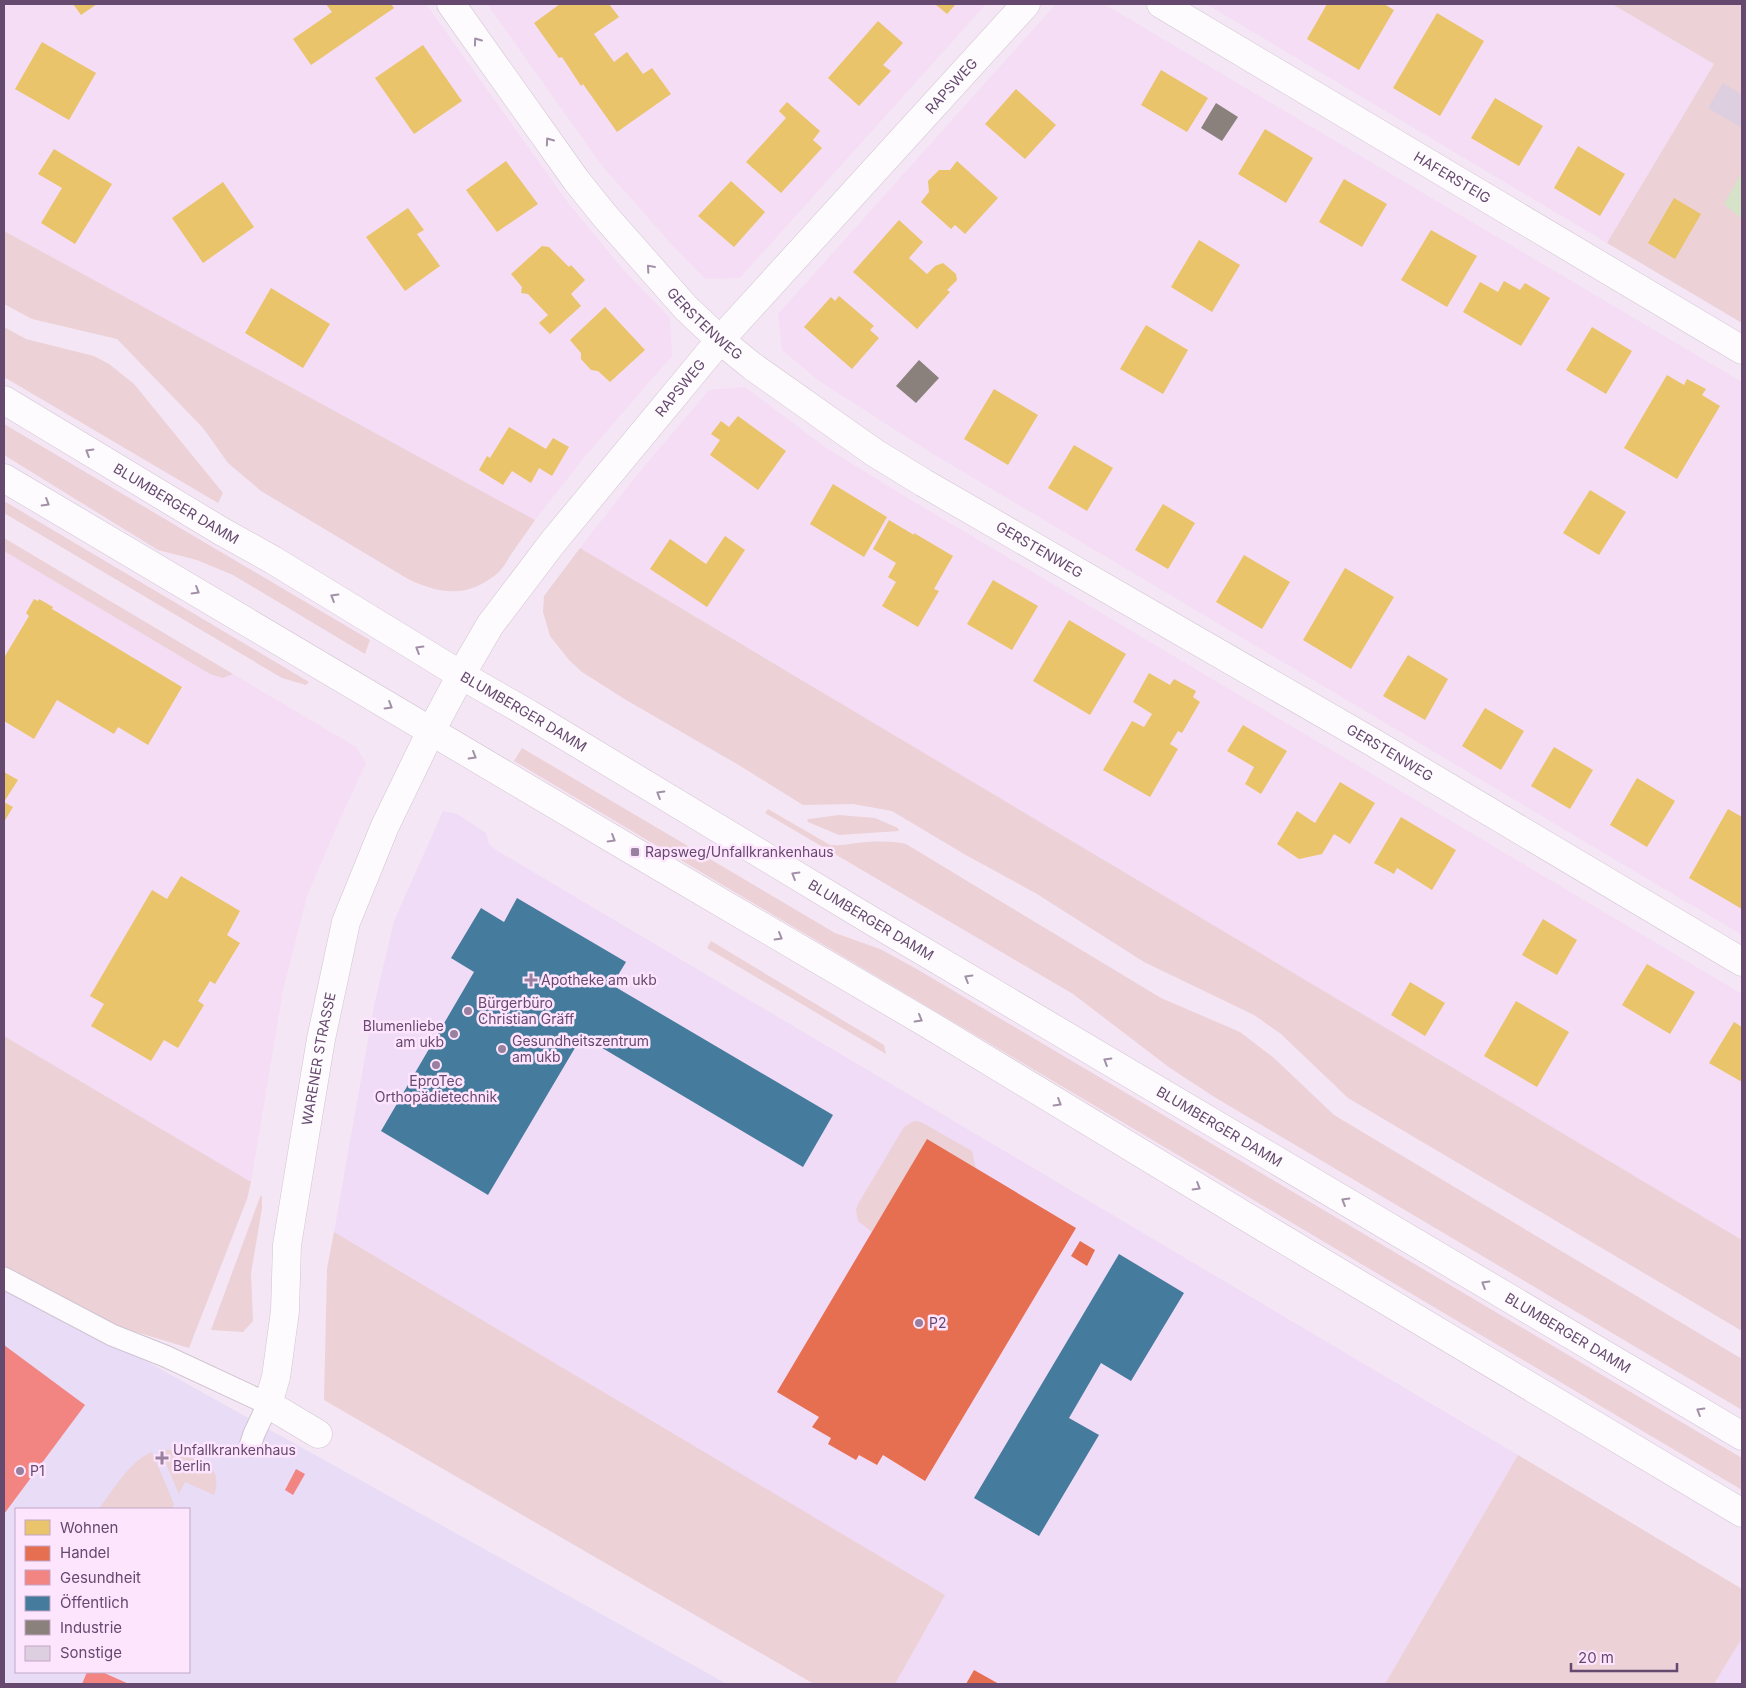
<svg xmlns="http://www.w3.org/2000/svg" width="1746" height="1688" font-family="Inter,sans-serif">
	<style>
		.residential { fill: #f5ddf5 }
		.commercial { fill: #f1dcf7 }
		.medical { fill: #e8dcf6; fill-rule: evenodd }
		.green { fill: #ecd1d7 }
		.water { fill: #d7e3c9 }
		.homes { fill: #e9c46a }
		.shops { fill: #e76f51 }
		.health { fill: #f28482 }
		.public { fill: #457b9d }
		.industry { fill: #8a817c }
		.building { fill: #ddcee0 }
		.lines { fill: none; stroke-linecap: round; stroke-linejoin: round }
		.lane-casing { stroke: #d0c4d2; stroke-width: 23 }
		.street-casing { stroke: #d0c4d2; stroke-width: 29 }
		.secondary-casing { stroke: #d0c3d2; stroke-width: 29 }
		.lane { stroke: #fdfbfd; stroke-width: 21 }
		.street { stroke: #fdfbfd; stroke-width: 28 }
		.secondary { stroke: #fdfbfd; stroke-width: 28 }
		.oneway { stroke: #a290a8 }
		.poi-dot { fill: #98809e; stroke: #fee5fe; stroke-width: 2 }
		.labels { text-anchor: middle; stroke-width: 5; stroke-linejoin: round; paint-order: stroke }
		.street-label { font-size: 14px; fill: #66496f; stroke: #fee5fe }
		.poi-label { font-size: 14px; fill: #66496f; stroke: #fee5fe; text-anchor: start }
	</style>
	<rect width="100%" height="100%" fill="#f4e6f4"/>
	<g class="residential">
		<path d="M 7,4 L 426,4 L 569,204 L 621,267 L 670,318 L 672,356 L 586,455 L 535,520 L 4,231 L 4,8 Z"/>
		<path d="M 487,4 L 986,4 L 740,278 L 705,279 L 673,246 L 603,167 Z"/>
		<path d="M 1056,4 L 1104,4 L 1742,382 L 1742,935 L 928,451 L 818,380 L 782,350 L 778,314 Z"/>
		<path d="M 1206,4 L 1612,4 L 1714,64 L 1607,243 Z"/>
		<path d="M 745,387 L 825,447 L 901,494 L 1742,994 L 1742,1240 L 580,548 L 636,476 L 709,390 Z"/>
		<path d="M 4,551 L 210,674 L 223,678 L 233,674 L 356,747 L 366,763 L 340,819 L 307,896 L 283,990 L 251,1182 L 4,1036 Z"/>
	</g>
	<g class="commercial">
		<path d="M 443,811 L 457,814 L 486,833 L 489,844 L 496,850 L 1518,1455 L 1385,1684 L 895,1684 L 944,1595 L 334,1232 L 374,1006 L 394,921 Z"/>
		<path d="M 1742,1638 L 1742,1684 L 1714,1684 Z"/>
	</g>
	<path class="medical" d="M 4,1291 L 137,1356 L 727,1684 L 4,1684 ZM 16,1509 L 189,1509 L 189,1672 L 16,1672 Z"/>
	<g class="green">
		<path d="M 1612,4 L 1742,4 L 1742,323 L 1607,243 L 1714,64 Z"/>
		<path d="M 4,231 L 535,520 C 527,532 518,544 510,556 C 507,561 503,568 499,572 C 469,598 442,595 408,579 L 261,491 L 228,463 L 203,428 L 117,339 L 32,319 L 4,304 Z"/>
		<path d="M 4,327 L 26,339 L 94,356 L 109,364 L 134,384 L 223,493 L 218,503 L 4,377 Z"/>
		<path d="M 4,424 L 370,640 L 365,654 L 233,575 L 197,560 L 158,550 L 4,455 Z"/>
		<path d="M 4,501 L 309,682 L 306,685 L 282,678 L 4,513 Z"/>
		<path d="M 4,538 L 233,674 L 223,678 L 210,674 L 4,551 Z"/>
		<path d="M 580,548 L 1742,1240 L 1742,1331 L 1348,1098 L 1281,1034 L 1254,1015 L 1144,962 L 1037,894 L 964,854 L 892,811 L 853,804 L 803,805 L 737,764 L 626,700 L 582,672 L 569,660 L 550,636 L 543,612 L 544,596 Z"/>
		<path d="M 522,748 L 835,933 L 880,949 L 915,968 L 1742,1458 L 1742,1490 L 514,761 Z"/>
		<path d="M 768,809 L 830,845 C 842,846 847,844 858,843 C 875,841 890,841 906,844 L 1161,998 L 1240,1032 L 1274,1058 L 1334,1115 L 1742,1359 L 1742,1410 L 1216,1098 L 1170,1068 L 1073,994 L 765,813 Z"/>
		<path d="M 839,815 L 875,818 L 898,828 L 899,831 L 839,835 L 808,822 L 807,820 L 809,819 Z"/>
		<path d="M 711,941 L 884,1045 L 886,1054 L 707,948 Z"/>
		<path d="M 4,1036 L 251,1182 L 247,1199 L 189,1348 L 103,1322 L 4,1268 Z"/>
		<path d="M 914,1121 L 921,1122 L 972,1151 L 976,1169 L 927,1140 L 872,1232 L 858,1221 L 856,1210 L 858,1204 L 904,1127 Z"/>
		<path d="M 262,1195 L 262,1208 L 251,1273 L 253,1321 L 243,1332 L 211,1330 L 260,1197 Z"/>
		<path d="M 334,1232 L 945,1595 L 895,1684 L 814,1684 L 324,1400 L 327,1269 Z"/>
		<path d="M 160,1450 C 172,1448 183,1454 194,1459 C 198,1462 205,1463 209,1466 C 218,1473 218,1485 214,1495 L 185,1482 L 179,1494 Z"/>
		<path d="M 152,1452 L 174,1504 L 172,1509 L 99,1509 C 112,1491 131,1460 152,1452 Z"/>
		<path d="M 1518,1455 L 1742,1589 L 1742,1638 L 1714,1684 L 1385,1684 Z"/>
	</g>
	<path class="water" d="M 1742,172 L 1742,219 L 1724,204 Z"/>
	<g class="homes">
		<path d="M 73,4 L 97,4 L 81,15 Z"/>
		<path d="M 326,4 L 391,4 L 394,8 L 311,65 L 293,39 L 332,12 Z"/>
		<path d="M 560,4 L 609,4 L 619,17 L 594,34 L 614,62 L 627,52 L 643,74 L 652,68 L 671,94 L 617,132 L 583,84 L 581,86 L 562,57 L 559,58 L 534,23 Z"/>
		<path d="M 935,4 L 956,4 L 947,14 Z"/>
		<path d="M 1327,4 L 1384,4 L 1394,10 L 1359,70 L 1307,39 Z"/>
		<path d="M 1437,13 L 1484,41 L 1440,116 L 1393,88 Z"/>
		<path d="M 878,21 L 903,43 L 883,65 L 891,71 L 859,106 L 828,78 Z"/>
		<path d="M 42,42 L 96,73 L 69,120 L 15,89 Z"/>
		<path d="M 423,45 L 462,101 L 414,134 L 375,78 Z"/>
		<path d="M 1161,70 L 1208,98 L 1187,132 L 1141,105 Z"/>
		<path d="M 1016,89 L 1056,125 L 1025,159 L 985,124 Z"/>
		<path d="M 1495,98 L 1543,126 L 1519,166 L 1471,138 Z"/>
		<path d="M 787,102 L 820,131 L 813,140 L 822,148 L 781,193 L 746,162 L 786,118 L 779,111 Z"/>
		<path d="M 1265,129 L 1313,158 L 1286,203 L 1238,174 Z"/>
		<path d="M 1578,146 L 1625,174 L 1600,216 L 1554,188 Z"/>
		<path d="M 54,149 L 112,184 L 75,244 L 41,223 L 62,188 L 38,174 Z"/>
		<path d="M 506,161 L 538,204 L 497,232 L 466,190 Z"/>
		<path d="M 957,161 L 998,198 L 965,234 L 955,225 L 951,229 L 921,202 L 929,192 L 928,181 L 939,170 L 950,170 Z"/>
		<path d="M 1344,179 L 1387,204 L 1362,247 L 1319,222 Z"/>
		<path d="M 731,181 L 765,212 L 734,247 L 698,216 Z"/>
		<path d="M 223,182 L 254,227 L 203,263 L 172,218 Z"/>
		<path d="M 1674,198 L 1701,214 L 1675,259 L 1648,243 Z"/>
		<path d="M 408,208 L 424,230 L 417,234 L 440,266 L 405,291 L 366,237 Z"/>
		<path d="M 899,220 L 923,242 L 909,258 L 927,274 L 935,266 L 943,263 L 956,274 L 957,280 L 947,290 L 950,292 L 917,329 L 853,272 Z"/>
		<path d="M 1431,230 L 1477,256 L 1447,307 L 1401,280 Z"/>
		<path d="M 1199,240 L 1240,265 L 1212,312 L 1171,287 Z"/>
		<path d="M 542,246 L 549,247 L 569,267 L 571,265 L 585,280 L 571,294 L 581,306 L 550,334 L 539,323 L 548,315 L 528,294 L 521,293 L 522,287 L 511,274 Z"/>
		<path d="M 1504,281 L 1520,290 L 1525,283 L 1550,298 L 1521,346 L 1463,312 L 1480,282 L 1498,292 Z"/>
		<path d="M 271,288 L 330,324 L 303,368 L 245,333 Z"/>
		<path d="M 839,296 L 874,326 L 870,330 L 879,338 L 852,369 L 804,327 L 831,297 L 835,301 Z"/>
		<path d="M 605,307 L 645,350 L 610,382 L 598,371 L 591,370 L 581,359 L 581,353 L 570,340 Z"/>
		<path d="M 1146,325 L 1188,350 L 1163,394 L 1120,369 Z"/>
		<path d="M 1592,327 L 1632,351 L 1606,394 L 1566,370 Z"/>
		<path d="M 1667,375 L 1684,385 L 1687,379 L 1706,389 L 1702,395 L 1720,406 L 1677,479 L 1624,448 Z"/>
		<path d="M 994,389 L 1038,415 L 1008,465 L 964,439 Z"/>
		<path d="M 738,416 L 786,451 L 758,490 L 710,455 L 720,440 L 711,434 L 721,421 L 729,427 Z"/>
		<path d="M 509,427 L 546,449 L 553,438 L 569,447 L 552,476 L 539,468 L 531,483 L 512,471 L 503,485 L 479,470 L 487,456 L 490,458 Z"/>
		<path d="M 1074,445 L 1113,468 L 1087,511 L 1048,488 Z"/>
		<path d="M 833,484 L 887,517 L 864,557 L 810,524 Z"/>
		<path d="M 1590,490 L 1626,512 L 1599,555 L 1563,533 Z"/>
		<path d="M 1163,504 L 1195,523 L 1168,569 L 1135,550 Z"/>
		<path d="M 889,520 L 914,535 L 914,533 L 953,556 L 934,589 L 939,591 L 918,627 L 882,606 L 896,582 L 888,577 L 896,563 L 873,549 Z"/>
		<path d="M 725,536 L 745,550 L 707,607 L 650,569 L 670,539 L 706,564 Z"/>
		<path d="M 1244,555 L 1290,582 L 1262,629 L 1216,602 Z"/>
		<path d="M 1345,568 L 1394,597 L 1351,669 L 1303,640 Z"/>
		<path d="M 993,580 L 1038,606 L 1012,650 L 967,624 Z"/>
		<path d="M 34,599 L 38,601 L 39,599 L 53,607 L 52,609 L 182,687 L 148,745 L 118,727 L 114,734 L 57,700 L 34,739 L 4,721 L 4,655 L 5,656 L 29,616 L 26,613 Z"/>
		<path d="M 1069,620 L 1126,654 L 1090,715 L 1033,681 Z"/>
		<path d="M 1408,655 L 1448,679 L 1425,720 L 1383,696 Z"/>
		<path d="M 1149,673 L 1170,685 L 1174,679 L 1196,691 L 1193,697 L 1200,702 L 1182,733 L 1178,731 L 1170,744 L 1178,749 L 1150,797 L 1103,770 L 1132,721 L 1144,727 L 1152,714 L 1133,702 Z"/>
		<path d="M 1485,708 L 1524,731 L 1501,770 L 1462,746 Z"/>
		<path d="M 1243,725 L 1287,751 L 1261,794 L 1245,784 L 1254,767 L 1227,751 Z"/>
		<path d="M 1554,747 L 1593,770 L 1570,809 L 1531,786 Z"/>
		<path d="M 4,772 L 18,780 L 4,802 L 13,807 L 4,822 Z"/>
		<path d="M 1637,778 L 1675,801 L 1647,847 L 1610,825 Z"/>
		<path d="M 1340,782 L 1375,803 L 1350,844 L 1334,834 L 1322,854 L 1299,859 L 1277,844 L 1297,811 L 1315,823 Z"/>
		<path d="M 1728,809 L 1742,817 L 1742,909 L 1689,878 Z"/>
		<path d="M 1401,817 L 1456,850 L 1432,890 L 1397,868 L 1394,874 L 1374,863 Z"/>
		<path d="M 181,876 L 240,911 L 227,935 L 240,943 L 215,984 L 210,981 L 198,1001 L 204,1005 L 178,1048 L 164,1040 L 151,1061 L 91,1026 L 104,1004 L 90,996 L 152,890 L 167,899 Z"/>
		<path d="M 1543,919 L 1577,940 L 1557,975 L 1522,955 Z"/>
		<path d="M 1647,964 L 1695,992 L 1670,1034 L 1622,1005 Z"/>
		<path d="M 1410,982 L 1445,1003 L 1425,1036 L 1391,1015 Z"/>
		<path d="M 1516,1001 L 1569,1032 L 1537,1087 L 1484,1056 Z"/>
		<path d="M 1734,1022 L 1742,1027 L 1742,1082 L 1709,1063 Z"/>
	</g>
	<g class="shops">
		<path d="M 927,1139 L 1076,1228 L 925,1481 L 883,1455 L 877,1465 L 859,1455 L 856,1460 L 828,1444 L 831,1438 L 812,1427 L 819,1417 L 777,1392 Z"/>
		<path d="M 1080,1241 L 1095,1250 L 1087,1266 L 1071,1256 Z"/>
		<path d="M 974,1670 L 999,1684 L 966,1684 Z"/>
	</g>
	<g class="health">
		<path d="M 4,1345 L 85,1405 L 4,1514 Z"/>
		<path d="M 296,1469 L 305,1474 L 293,1495 L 285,1490 Z"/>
		<path d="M 87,1672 L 102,1672 L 129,1684 L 82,1684 Z"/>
	</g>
	<g class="public">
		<path d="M 517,898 L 626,962 L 612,985 L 833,1115 L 803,1167 L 582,1036 L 488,1195 L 381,1131 L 474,972 L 451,958 L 481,908 L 504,922 Z"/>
		<path d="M 1119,1254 L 1184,1293 L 1131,1381 L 1101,1363 L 1069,1418 L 1099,1435 L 1039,1536 L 974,1498 Z"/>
	</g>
	<g class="industry">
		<path d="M 1216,103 L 1238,117 L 1222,141 L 1201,128 Z"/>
		<path d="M 919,360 L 939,378 L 916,403 L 896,386 Z"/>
	</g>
	<path class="building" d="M 1723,83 L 1742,95 L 1742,128 L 1708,108 Z"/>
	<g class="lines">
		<defs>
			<path id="lane" d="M 4,1278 L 112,1335 L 165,1356 L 268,1404 L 254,1434 L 250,1446"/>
			<g id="street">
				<path id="s1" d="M 451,4 L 576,180 L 604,215 L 686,308 L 720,340 L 752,366 L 875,453 L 924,483 L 1374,743 L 1742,962"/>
				<path id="s2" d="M 1161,4 L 1742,350"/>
				<path id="s3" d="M 318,1434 L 268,1404 L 276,1377 L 285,1311 L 287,1245 L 305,1135 L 321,1039 L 346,922 L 385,826 L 431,731 L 461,675 L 490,625 L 553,542 L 720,340 L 1026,4"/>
			</g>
			<g id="secondary">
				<path id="s4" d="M 4,400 L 221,531 L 273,560 L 461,675 L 529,714 L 867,918 L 1742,1436"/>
				<path d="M 4,478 L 635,852 L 928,1024 L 1268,1230 L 1742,1513"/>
			</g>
		</defs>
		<use href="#lane" class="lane-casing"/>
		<use href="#street" class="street-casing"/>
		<use href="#secondary" class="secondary-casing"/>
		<use href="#lane" class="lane"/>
		<use href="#street" class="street"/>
		<use href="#secondary" class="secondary"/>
	</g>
	<defs><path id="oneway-chevron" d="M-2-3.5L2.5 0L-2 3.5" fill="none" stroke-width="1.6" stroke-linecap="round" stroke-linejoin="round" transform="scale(1.25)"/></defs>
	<g class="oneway">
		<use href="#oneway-chevron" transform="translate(477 41) rotate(-126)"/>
		<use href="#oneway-chevron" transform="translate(549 141) rotate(-125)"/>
		<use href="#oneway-chevron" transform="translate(650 268) rotate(-131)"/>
		<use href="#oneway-chevron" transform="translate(89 452) rotate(-149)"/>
		<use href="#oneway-chevron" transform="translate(46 503) rotate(31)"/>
		<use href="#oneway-chevron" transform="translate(196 591) rotate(31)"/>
		<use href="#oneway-chevron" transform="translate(334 597) rotate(-149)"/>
		<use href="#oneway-chevron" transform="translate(419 649) rotate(-149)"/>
		<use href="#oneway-chevron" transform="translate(389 706) rotate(31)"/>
		<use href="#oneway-chevron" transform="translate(473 756) rotate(30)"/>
		<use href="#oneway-chevron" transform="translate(660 794) rotate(-149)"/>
		<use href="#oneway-chevron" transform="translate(612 839) rotate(31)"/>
		<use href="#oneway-chevron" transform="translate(795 875) rotate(-149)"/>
		<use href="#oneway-chevron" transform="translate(779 937) rotate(30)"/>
		<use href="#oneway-chevron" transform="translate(968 978) rotate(-149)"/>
		<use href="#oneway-chevron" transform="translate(919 1019) rotate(30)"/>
		<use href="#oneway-chevron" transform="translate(1107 1061) rotate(-149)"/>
		<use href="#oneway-chevron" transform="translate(1058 1103) rotate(31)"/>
		<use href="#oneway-chevron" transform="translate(1197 1187) rotate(31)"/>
		<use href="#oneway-chevron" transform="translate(1345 1201) rotate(-149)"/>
		<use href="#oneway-chevron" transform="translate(1485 1284) rotate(-149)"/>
		<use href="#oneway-chevron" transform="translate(1700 1411) rotate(-149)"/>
	</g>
	<g class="poi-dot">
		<rect x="630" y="847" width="10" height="10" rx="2.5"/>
		<path d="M528.5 972.5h5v5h5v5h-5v5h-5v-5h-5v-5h5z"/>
		<circle cx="468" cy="1011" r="5"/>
		<circle cx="454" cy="1034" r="5"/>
		<circle cx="502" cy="1049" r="5"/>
		<circle cx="436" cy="1065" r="5"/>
		<circle cx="919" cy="1323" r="5"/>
		<path d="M159.5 1450.5h5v5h5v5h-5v5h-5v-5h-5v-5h5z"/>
		<circle cx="20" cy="1471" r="5"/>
	</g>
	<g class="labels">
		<g class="street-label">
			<text dy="5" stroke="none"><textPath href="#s3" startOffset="1588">RAPSWEG</textPath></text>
			<text dy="5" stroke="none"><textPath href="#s2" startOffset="339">HAFERSTEIG</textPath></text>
			<text dy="5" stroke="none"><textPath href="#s1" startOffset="409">GERSTENWEG</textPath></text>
			<text dy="5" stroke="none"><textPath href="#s3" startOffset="1182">RAPSWEG</textPath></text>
			<text dy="5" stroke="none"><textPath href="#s4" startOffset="201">BLUMBERGER DAMM</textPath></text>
			<text dy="5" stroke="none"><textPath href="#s1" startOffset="814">GERSTENWEG</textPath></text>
			<text dy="5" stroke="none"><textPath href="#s4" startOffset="606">BLUMBERGER DAMM</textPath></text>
			<text dy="5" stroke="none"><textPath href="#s1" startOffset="1219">GERSTENWEG</textPath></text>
			<text dy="5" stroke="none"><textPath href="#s4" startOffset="1011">BLUMBERGER DAMM</textPath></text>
			<text dy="5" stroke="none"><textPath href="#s3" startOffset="408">WARENER STRASSE</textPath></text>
			<text dy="5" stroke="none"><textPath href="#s4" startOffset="1416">BLUMBERGER DAMM</textPath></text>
			<text dy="5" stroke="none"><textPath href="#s4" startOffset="1821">BLUMBERGER DAMM</textPath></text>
		</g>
		<g class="poi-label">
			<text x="645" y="857">Rapsweg/Unfallkrankenhaus</text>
			<text x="541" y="985">Apotheke am ukb</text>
			<text x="478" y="1008">Bürgerbüro<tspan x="478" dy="16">Christian Gräff</tspan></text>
			<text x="444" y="1031" text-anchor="end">Blumenliebe<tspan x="444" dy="16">am ukb</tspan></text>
			<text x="512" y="1046">Gesundheitszentrum<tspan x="512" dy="16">am ukb</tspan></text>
			<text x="436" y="1086" text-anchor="middle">EproTec<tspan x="436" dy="16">Orthopädietechnik</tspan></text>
			<text x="929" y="1328">P2</text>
			<text x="173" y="1455">Unfallkrankenhaus<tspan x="173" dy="16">Berlin</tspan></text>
			<text x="30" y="1476">P1</text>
		</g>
	</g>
	<rect width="1746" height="1688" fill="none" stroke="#66496f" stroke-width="10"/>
	<rect x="15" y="1508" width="175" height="165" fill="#fee5fe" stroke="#c1a7c5"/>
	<rect x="25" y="1520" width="25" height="15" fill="#e9c46a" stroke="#c1a7c5"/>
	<text x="60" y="1533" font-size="15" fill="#66496f">Wohnen</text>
	<rect x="25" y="1546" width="25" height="15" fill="#e76f51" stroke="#c1a7c5"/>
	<text x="60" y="1558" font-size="15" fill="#66496f">Handel</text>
	<rect x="25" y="1570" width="25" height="15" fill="#f28482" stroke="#c1a7c5"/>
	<text x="60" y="1583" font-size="15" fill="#66496f">Gesundheit</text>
	<rect x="25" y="1596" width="25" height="15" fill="#457b9d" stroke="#c1a7c5"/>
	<text x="60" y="1608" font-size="15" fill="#66496f">Öffentlich</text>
	<rect x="25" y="1620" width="25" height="15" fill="#8a817c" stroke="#c1a7c5"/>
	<text x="60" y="1633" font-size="15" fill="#66496f">Industrie</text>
	<rect x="25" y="1646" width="25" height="15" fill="#ddcee0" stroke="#c1a7c5"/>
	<text x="60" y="1658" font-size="15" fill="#66496f">Sonstige</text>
	<path d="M1571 1663v8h106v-8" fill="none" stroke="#66496f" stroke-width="2.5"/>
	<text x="1578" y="1663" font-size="15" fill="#66496f" stroke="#fee5fe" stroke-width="4" paint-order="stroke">20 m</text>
</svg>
